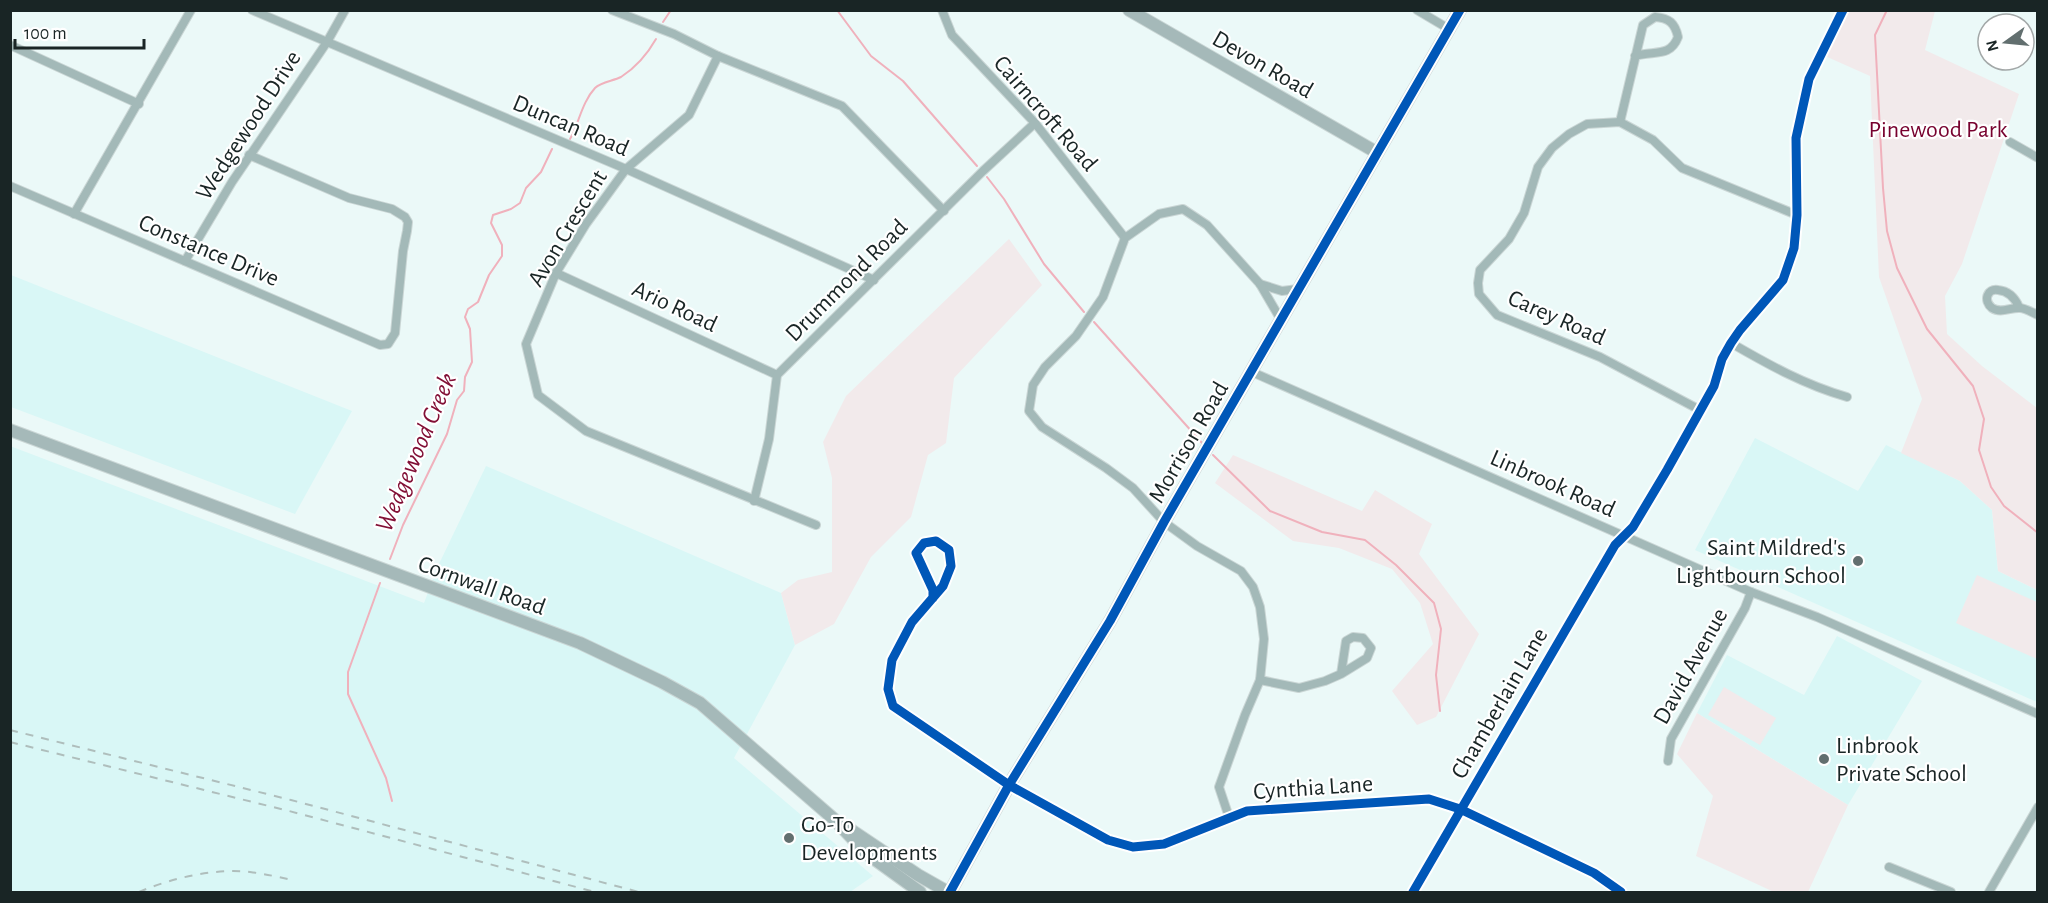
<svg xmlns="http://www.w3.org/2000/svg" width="2048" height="903" font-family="'Alegreya Sans',sans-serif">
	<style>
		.built { fill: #d9f7f6 }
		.green { fill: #f2eaeb }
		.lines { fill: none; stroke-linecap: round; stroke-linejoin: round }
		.stream { stroke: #f0b1bc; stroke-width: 2 }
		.street-casing { stroke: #cad6d5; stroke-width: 10 }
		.secondary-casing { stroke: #cad6d5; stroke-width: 14 }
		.street { stroke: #a3b9b8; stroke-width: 8 }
		.secondary { stroke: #a5b9b9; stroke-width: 12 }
		.rail { stroke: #afbebc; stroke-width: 2; stroke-dasharray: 8 8; stroke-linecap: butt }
		.cycleway-casing { stroke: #fff; stroke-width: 13 }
		.cycleway { stroke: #0057b8; stroke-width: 9 }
		.poi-dot { fill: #626f6f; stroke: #fff; stroke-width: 2 }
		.labels { text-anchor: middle; stroke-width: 4.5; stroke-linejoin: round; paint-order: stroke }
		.street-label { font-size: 24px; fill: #192525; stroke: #fff }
		.park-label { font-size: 24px; fill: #77002e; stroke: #fff }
		.poi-label { font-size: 24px; fill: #192525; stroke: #fff; text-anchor: start }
		.water-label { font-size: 26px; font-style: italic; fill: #821036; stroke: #fff }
	</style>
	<rect width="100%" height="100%" fill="#ebf9f8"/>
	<g class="built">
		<path d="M 11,275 L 352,411 L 295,514 L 11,407 Z"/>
		<path d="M 1755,438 L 1858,491 L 1886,445 L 1960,481 L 1992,510 L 1998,571 L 2037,590 L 2037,702 L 1695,550 Z"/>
		<path d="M 10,446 L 424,603 L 438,566 L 486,466 L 781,593 L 795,645 L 734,758 L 873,876 L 850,892 L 11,892 Z"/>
		<path d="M 1837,636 L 1922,681 L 1848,805 L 1697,713 L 1727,655 L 1804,695 Z"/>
	</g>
	<g class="green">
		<path d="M 1849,11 L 1935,11 L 1925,50 L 2019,94 L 1962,264 L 1945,296 L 1947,334 L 1982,366 L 2037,408 L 2037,590 L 1998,571 L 1992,510 L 1960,481 L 1901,453 L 1922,399 L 1879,277 L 1870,76 L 1825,56 Z"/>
		<path d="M 1009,239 L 1042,285 L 954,378 L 946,443 L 928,455 L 911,517 L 871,557 L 834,624 L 795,645 L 781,593 L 798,580 L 832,572 L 832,478 L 823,442 L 846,396 Z"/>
		<path d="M 1233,455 L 1362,511 L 1375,490 L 1432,524 L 1419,554 L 1479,634 L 1436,717 L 1417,725 L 1392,691 L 1433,644 L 1420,603 L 1392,569 L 1339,548 L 1293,541 L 1215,483 Z"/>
		<path d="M 1977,575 L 2037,602 L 2037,659 L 1956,623 Z"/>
		<path d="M 1724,687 L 1776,718 L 1760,745 L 1708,715 Z"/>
		<path d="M 1697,713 L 1848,805 L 1808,892 L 1774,892 L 1696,856 L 1713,796 L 1677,754 Z"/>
	</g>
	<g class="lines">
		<g class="stream">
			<path d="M 837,10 L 871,56 L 903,81 L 977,166"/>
			<path d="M 1887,10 L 1875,35 L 1883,188 L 1887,231 L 1897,268 L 1927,329 L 1973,386 L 1984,419 L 1979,450 L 1991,487 L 2004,506 L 2038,533"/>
			<path d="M 663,22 L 671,10"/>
			<path d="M 570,139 C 579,123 582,102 595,88 C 601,82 613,81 621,77 C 635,68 648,53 656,39"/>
			<path d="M 987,177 L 1004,199 L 1044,264 L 1084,312"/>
			<path d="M 1094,322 L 1202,443"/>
			<path d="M 1213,455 L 1270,511 L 1322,532 L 1365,540 L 1396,565 L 1434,603 L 1441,629 L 1436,675 L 1440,711"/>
			<path d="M 390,559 L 403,525 L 447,434 L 457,400 L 464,391 L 465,377 L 472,362 L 470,329 L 465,317 L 468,309 L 478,302 L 489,275 L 502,256 L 502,245 L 491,223 L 493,215 L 511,209 L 520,203 L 526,188 L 541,172 L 552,149"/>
			<path d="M 380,583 L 348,672 L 348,694 L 386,778 L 392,801"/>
		</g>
		<defs>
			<g id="street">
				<path d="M 252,10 L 626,169 L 874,280"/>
				<path d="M 612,10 L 674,34 L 718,56 L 842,106 L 944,211"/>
				<path d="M 942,10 L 952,35 L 1035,123 L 1125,238"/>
				<path d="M 1417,10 L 1449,29"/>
				<path d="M 10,45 L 139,104"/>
				<path d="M 718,56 L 689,115 L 626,169 L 586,224 L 556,273 L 526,344 L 538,395 L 586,431 L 816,525"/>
				<path d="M 1620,122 L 1643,25 L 1655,17 C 1669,18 1675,23 1678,37 C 1670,58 1654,50 1635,56"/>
				<path d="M 2010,142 L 2038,158"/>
				<path d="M 10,186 L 380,345 L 388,344 L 395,333 L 403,251 L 407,231 L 408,222 L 405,217 L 392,209 L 349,198 L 249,155"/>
				<path d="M 74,214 L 191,10"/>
				<path d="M 185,261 L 232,182 L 327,42 L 345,10"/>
				<path d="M 556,273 L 777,375"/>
				<path d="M 1260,284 L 1282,291 L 1298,289"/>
				<path d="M 2019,307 C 2015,298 2009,291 1998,290 C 1987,288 1983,301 1992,308 C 2001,314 2011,307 2020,308 C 2025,308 2033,313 2038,315"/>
				<path d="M 1731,343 C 1769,365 1805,385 1847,397"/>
				<path d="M 1252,372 L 1751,592 L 1817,617 L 2038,714"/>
				<path d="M 1700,410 L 1600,357 L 1497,315 L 1479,294 L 1478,283 L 1480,270 L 1509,239 L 1524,213 L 1538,167 L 1552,148 L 1569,134 L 1587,124 L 1620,122 L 1653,140 L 1682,168 L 1797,215"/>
				<path d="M 754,501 L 769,439 L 777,375 L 983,171 L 1035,123"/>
				<path d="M 933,598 L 933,590 L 916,553 L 924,543 L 936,541 L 949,550 L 951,566 L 943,586 L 912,622 L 892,660 L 888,689 L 893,706 L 1009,785 L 1108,840 L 1133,847 L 1164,844 L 1247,811 L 1429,799 L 1460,809 L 1594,873 L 1621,892"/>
				<path d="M 1260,680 L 1299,688 L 1325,681 L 1341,674 L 1367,658 L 1371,648 L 1363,638 L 1353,637 L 1346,641 L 1341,674"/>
				<path d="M 1668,761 L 1671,739 L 1745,608 L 1751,592"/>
				<path d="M 1229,817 L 1219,787 L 1245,715 L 1260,680 L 1264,639 L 1260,607 L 1253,587 L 1241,571 L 1197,546 L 1164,522 L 1133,488 L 1106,468 L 1042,427 L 1029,411 L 1033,385 L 1045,367 L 1076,336 L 1103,297 L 1125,238 L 1159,214 L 1183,209 L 1207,225 L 1260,284 L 1281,320"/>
				<path d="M 1889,867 L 1951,892"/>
				<path d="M 1413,892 L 1615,545 L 1633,527 L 1667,470 L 1714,386 L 1722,359 L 1731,343 L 1740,330 L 1783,280 L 1794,248 L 1797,215 L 1796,138 L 1809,79 L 1843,10"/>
				<path d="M 1989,892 L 2038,807"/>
			</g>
			<g id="secondary">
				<path d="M 1129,10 L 1376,152"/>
				<path d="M 10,430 L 580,643 L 662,682 L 700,703 L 835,820 L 866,853 L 920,892"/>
				<path d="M 851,830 L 918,875 L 948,892"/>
				<path d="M 950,892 L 1009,785 L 1110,621 L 1164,522 L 1460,10"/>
			</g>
		</defs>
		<use href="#street" class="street-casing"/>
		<use href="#secondary" class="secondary-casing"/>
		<use href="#street" class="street"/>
		<use href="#secondary" class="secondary"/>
		<g class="rail">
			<path d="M 10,730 L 291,800 L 639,892"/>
			<path d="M 10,742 L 289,811 L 595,892"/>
			<path d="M 139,892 C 172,878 214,868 250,872 C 265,874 279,877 292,880"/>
		</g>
		<defs>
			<g id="cycleway">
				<path d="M 933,598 L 933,590 L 916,553 L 924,543 L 936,541 L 949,550 L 951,566 L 943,586 L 912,622 L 892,660 L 888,689 L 893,706 L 1009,785 L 1108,840 L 1133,847 L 1164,844 L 1247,811 L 1429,799 L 1460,809 L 1594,873 L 1621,892"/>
				<path d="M 950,892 L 1009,785 L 1110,621 L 1164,522 L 1460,10"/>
				<path d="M 1413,892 L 1615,545 L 1633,527 L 1667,470 L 1714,386 L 1722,359 L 1731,343 L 1740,330 L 1783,280 L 1794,248 L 1797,215 L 1796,138 L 1809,79 L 1843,10"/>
			</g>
		</defs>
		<use href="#cycleway" class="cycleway-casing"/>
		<use href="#cycleway" class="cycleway"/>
	</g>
	<g class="poi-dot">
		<circle cx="1858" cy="561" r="6"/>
		<circle cx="1824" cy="759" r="6"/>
		<circle cx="789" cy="838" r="6"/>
	</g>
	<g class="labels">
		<g class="street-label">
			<text transform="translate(1263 64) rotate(30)" y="8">Devon Road</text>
			<text transform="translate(1046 113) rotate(49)" y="8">Cairncroft Road</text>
			<text transform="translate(248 125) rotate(-57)" y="8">Wedgewood Drive</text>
			<text transform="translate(571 125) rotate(23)" y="8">Duncan Road</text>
			<text transform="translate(567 228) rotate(-59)" y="8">Avon Crescent</text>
			<text transform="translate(209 250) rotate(23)" y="8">Constance Drive</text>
			<text transform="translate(846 280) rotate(-45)" y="8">Drummond Road</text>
			<text transform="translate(675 306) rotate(25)" y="8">Ario Road</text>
			<text transform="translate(1557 317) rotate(24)" y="8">Carey Road</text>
			<text transform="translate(1188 442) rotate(-60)" y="8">Morrison Road</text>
			<text transform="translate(1553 483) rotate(24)" y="8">Linbrook Road</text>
			<text transform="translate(482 585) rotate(20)" y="8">Cornwall Road</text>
			<text transform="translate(1690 666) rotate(-61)" y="8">David Avenue</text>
			<text transform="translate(1499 703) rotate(-60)" y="8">Chamberlain Lane</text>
			<text transform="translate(1313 787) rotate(-4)" y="8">Cynthia Lane</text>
		</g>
		<g class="park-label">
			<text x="1938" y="137">Pinewood Park</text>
		</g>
		<g class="poi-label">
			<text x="1846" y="555" text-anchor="end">Saint Mildred's<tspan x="1846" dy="28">Lightbourn School</tspan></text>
			<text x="1836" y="753">Linbrook<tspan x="1836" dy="28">Private School</tspan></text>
			<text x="801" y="832">Go-To<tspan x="801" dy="28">Developments</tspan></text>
		</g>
		<g class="water-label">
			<text transform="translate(415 452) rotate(-67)" y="9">Wedgewood Creek</text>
		</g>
	</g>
	<rect width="2048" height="903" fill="none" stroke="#192525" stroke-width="24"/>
	<g transform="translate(2006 42) rotate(255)"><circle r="28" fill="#ffffff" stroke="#a3a8a8" stroke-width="1.5"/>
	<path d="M0-4.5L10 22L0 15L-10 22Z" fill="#626f6f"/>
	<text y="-9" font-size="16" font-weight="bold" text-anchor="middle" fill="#192525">N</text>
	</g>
	<path d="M15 39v9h129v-9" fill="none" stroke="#192525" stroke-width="3"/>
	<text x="24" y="39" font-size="18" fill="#192525" stroke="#ffffff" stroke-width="4.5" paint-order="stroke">100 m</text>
</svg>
